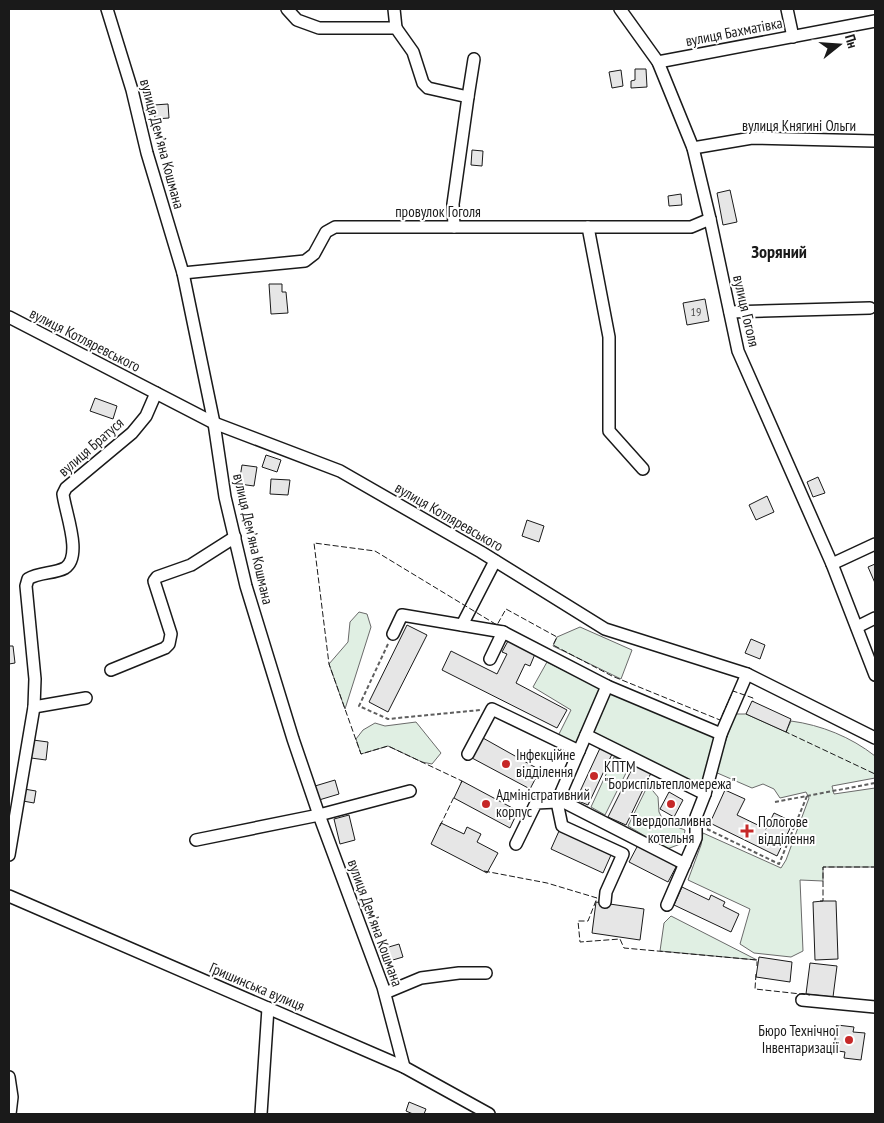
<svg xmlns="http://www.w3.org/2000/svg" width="884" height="1123" font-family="'PT Sans Narrow',sans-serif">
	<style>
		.green { fill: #e0efe3; stroke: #6a6a6a }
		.building { fill: #e6e6e6; stroke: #1a1a1a }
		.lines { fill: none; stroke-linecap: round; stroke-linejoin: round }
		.minor-casing { stroke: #1a1a1a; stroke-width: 14 }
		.path { stroke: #5f5f5f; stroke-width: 2; stroke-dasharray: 4 2.5; stroke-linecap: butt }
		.minor { stroke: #fff; stroke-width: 11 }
		.fence { stroke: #1a1a1a; stroke-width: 1; stroke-dasharray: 6 2.5; stroke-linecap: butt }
		.poi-dot { fill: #c62828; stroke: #fff; stroke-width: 2 }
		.labels { text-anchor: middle; stroke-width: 4; stroke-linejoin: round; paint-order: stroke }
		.number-label { font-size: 12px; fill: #4d4d4d }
		.street-label { font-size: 15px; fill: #1a1a1a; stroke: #fff }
		.poi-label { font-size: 15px; fill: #1a1a1a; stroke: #fff; text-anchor: start }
		.quarter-label { font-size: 18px; font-weight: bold; fill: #1a1a1a; stroke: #fff }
	</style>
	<rect width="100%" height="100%" fill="#fff"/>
	<g class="green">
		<path d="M 359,612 L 367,614 L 371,627 L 345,709 L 329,664 L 348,642 L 350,622 Z"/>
		<path d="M 580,627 L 632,650 L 621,679 L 553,646 L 557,637 Z"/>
		<path d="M 547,662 L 601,689 L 576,746 L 558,736 L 571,710 L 533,687 Z"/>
		<path d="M 610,692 L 717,736 L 703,785 L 697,786 L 592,734 Z"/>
		<path d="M 735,714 L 746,714 L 786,732 L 791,721 C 821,725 851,737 875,756 L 875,778 L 832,786 L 834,794 L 875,788 L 875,867 L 823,867 L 823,881 L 800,880 L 803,951 L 791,957 L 754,953 L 740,944 L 750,909 L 688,880 L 701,845 L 703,833 L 781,868 L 786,860 L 809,798 L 806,792 L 780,798 L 774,789 L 763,784 L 752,788 L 715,772 Z"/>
		<path d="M 416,722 L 441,753 L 432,764 L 422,762 L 388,746 L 361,754 L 356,739 L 363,730 L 375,723 L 385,726 Z"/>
		<path d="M 614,757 L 630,765 L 605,815 L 591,807 Z"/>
		<path d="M 648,785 L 658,797 L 659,812 L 664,822 L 685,830 L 683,843 L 667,849 L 628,826 Z"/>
		<path d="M 671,916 L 757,960 L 660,951 L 664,923 Z"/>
	</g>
	<g class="building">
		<path d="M 635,69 L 646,69 L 647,87 L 631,88 L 631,81 L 635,80 Z"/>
		<path d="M 621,70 L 623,86 L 612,88 L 609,72 Z"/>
		<path d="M 168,104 L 169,118 L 155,119 L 154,105 Z"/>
		<path d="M 472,150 L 483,151 L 482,166 L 471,165 Z"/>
		<path d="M 730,190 L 737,222 L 723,225 L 717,193 Z"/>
		<path d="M 681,194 L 682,205 L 669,206 L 668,196 Z"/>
		<path d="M 269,284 L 282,284 L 282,292 L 286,292 L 288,313 L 271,314 Z"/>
		<path d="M 705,299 L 709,321 L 687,325 L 683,303 Z"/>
		<path d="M 95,398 L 117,406 L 113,419 L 90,411 Z"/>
		<path d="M 266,455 L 281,460 L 277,472 L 262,467 Z"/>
		<path d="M 242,465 L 257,467 L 254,486 L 239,484 Z"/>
		<path d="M 818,477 L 825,493 L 813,497 L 807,482 Z"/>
		<path d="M 271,479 L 290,480 L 288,495 L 270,494 Z"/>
		<path d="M 767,496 L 774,512 L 756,520 L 749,505 Z"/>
		<path d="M 527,520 L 544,526 L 539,542 L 522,536 Z"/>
		<path d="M 875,564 L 875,583 L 868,567 Z"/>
		<path d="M 407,625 L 427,635 L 388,712 L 369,702 Z"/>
		<path d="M 751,639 L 765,645 L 760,659 L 745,653 Z"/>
		<path d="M 508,641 L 535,654 L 530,666 L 525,664 L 516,683 L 567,710 L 557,728 L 442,670 L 451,651 L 497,674 L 507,654 L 502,652 Z"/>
		<path d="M 9,646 L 13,646 L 15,663 L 9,664 Z"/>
		<path d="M 752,701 L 791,719 L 786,732 L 746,714 Z"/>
		<path d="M 483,738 L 540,770 L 530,789 L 472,758 Z"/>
		<path d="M 33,740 L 48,742 L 46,760 L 31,758 Z"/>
		<path d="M 601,746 L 613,752 L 588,805 L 576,800 Z"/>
		<path d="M 635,763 L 652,771 L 626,825 L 608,817 Z"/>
		<path d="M 335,780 L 339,794 L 319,800 L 315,786 Z"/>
		<path d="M 462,781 L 518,811 L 510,828 L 454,798 Z"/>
		<path d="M 24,789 L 36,791 L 34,803 L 23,801 Z"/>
		<path d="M 725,790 L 745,799 L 737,815 L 766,829 L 774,813 L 793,822 L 777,856 L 710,823 Z"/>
		<path d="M 669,792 L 683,800 L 674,817 L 660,809 Z"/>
		<path d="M 349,815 L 355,840 L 340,844 L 334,819 Z"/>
		<path d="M 441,823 L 464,834 L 467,827 L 481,834 L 477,842 L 498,853 L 487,873 L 431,844 Z"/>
		<path d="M 559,831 L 611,855 L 603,873 L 551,849 Z"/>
		<path d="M 638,845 L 677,865 L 668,882 L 629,862 Z"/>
		<path d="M 682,887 L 709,900 L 711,895 L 725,902 L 723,906 L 739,914 L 731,932 L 674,905 Z"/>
		<path d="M 823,901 L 836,901 L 838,959 L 815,960 L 813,902 Z"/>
		<path d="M 596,902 L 644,909 L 640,940 L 592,933 Z"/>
		<path d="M 399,944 L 403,957 L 386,962 L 382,949 Z"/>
		<path d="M 759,957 L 792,962 L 790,982 L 756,977 Z"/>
		<path d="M 810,963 L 837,966 L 833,997 L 806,994 Z"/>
		<path d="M 837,1025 L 854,1027 L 853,1032 L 865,1033 L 861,1060 L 844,1058 L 845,1052 L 838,1051 L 839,1047 L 834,1046 Z"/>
		<path d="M 409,1102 L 426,1109 L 424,1114 L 413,1114 L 406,1111 Z"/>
	</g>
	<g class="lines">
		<defs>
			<g id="minor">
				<path d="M 107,9 L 132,90 L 147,153 L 183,273 L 214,423 L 225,497 L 246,586 L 293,739 L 319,815 L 383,987 L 404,1067"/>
				<path d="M 287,9 L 297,20 L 319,28 L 396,28 L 413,52 L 423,83 L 428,88 L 468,97 L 453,204 L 454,227"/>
				<path d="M 394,9 L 396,28"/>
				<path d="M 620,9 L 658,62 L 693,148 L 710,219 L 738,351 L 832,564 L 875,675"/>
				<path d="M 787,9 L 793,37"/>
				<path d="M 658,62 L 875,21"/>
				<path d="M 468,97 L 474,59"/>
				<path d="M 693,148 L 752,138 L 875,141"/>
				<path d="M 588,227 L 609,337 L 609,431 L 643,469"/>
				<path d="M 183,273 L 305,261 L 314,254 L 326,232 L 335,227 L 691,227 L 710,219"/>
				<path d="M 730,312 L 870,308"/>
				<path d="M 9,317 L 214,423 L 340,471 L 481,552 L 605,629 L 747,674 L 875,738"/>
				<path d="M 832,564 L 875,544"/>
				<path d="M 462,625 L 495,561"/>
				<path d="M 857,627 L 875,618"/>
				<path d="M 393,634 L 402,615 L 503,632"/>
				<path d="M 490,659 L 503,632 L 607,686 L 721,734"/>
				<path d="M 111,670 L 165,648 L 169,644 L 171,634 L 154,581 L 157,577 L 191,565 L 235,537"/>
				<path d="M 34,707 L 86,698"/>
				<path d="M 586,735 L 705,794"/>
				<path d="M 468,754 L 492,709 L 579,751"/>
				<path d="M 558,799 L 685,864"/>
				<path d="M 557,802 L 562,826 L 623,854 L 606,892 L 605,902"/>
				<path d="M 196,840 L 319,815 L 410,791"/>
				<path d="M 516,844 L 536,803 L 557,802 L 607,686"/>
				<path d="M 9,855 L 34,707 L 35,679 L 26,586 L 28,579 C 39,572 54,574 65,568 C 83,556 65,512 63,494 L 66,488 L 132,433 L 146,416 L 156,393"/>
				<path d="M 9,896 L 404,1067 L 489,1114"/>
				<path d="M 667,905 L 696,838 L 696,817 L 705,794 L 721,734 L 747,674"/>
				<path d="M 385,993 L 421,978 L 459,973 L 486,973"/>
				<path d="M 802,1000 L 875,1007"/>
				<path d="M 9,1077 L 12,1097 L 10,1114"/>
				<path d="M 261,1114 L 268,1008"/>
			</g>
		</defs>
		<use href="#minor" class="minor-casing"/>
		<g class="path">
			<path d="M 388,644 L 359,706 L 388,719 L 480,710"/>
			<path d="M 775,802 L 875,783"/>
			<path d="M 707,829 L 779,864 L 807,796"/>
		</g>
		<use href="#minor" class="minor"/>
		<g class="fence">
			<path d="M 787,730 L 786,732 L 875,774"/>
			<path d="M 461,783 L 462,781 L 388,746 L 361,754 L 329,664 L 314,543 L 375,551 L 497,625 L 506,609 L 557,637 L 553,645 L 612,676 L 720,720 L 733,691 L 753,698 L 753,702"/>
			<path d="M 440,826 L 454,797"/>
			<path d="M 484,871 L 547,883 L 597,898 L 588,921 L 578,921 L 580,942 L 620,939 L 624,948 L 757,960 L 757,966"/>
			<path d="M 820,901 L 823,901 L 823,867 L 875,867"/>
			<path d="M 756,974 L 755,989 L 810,995"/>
		</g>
	</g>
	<g class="poi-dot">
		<circle cx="506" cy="764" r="5"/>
		<circle cx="594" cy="776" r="5"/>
		<circle cx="486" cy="804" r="5"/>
		<circle cx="671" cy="804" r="5"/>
		<path d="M744.5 823.5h5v5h5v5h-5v5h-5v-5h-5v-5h5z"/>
		<circle cx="849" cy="1040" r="5"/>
	</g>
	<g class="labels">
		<g class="number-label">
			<text x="696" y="316">19</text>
		</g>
		<g class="street-label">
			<text transform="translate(734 32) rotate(-11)" y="5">вулиця Бахматівка</text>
			<text x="799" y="131">вулиця Княгині Ольги</text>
			<text transform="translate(162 144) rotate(75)" y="5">вулиця Демʼяна Кошмана</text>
			<text x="438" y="217">провулок Гоголя</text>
			<text transform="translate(746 311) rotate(77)" y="5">вулиця Гоголя</text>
			<text transform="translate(85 340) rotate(27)" y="5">вулиця Котляревського</text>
			<text transform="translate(91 447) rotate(-41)" y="5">вулиця Братуся</text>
			<text transform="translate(449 517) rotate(30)" y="5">вулиця Котляревського</text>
			<text transform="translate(253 539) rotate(77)" y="5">вулиця Демʼяна Кошмана</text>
			<text transform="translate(375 923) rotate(70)" y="5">вулиця Демʼяна Кошмана</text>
			<text transform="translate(257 987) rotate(23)" y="5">Гришинська вулиця</text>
		</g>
		<g class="poi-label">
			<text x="516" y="760">Інфекційне<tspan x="516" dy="17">відділення</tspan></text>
			<text x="604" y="772">КПТМ<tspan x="604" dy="17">"Бориспільтепломережа"</tspan></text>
			<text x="496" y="800">Адміністративний<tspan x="496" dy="17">корпус</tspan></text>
			<text x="671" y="826" text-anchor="middle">Твердопаливна<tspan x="671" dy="17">котельня</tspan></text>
			<text x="758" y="827">Пологове<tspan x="758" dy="17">відділення</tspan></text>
			<text x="839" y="1036" text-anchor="end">Бюро Технічної<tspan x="839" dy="17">Інвентаризації</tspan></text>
		</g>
		<g class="quarter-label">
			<text x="779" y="258">Зоряний</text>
		</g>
	</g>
	<rect width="884" height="1123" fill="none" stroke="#1a1a1a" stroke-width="20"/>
	<g transform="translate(839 45) rotate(73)" stroke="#ffffff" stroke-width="4" paint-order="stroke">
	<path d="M0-4L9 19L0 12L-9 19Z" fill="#1a1a1a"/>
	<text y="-8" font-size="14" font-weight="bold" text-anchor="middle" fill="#1a1a1a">Пн</text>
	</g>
</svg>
